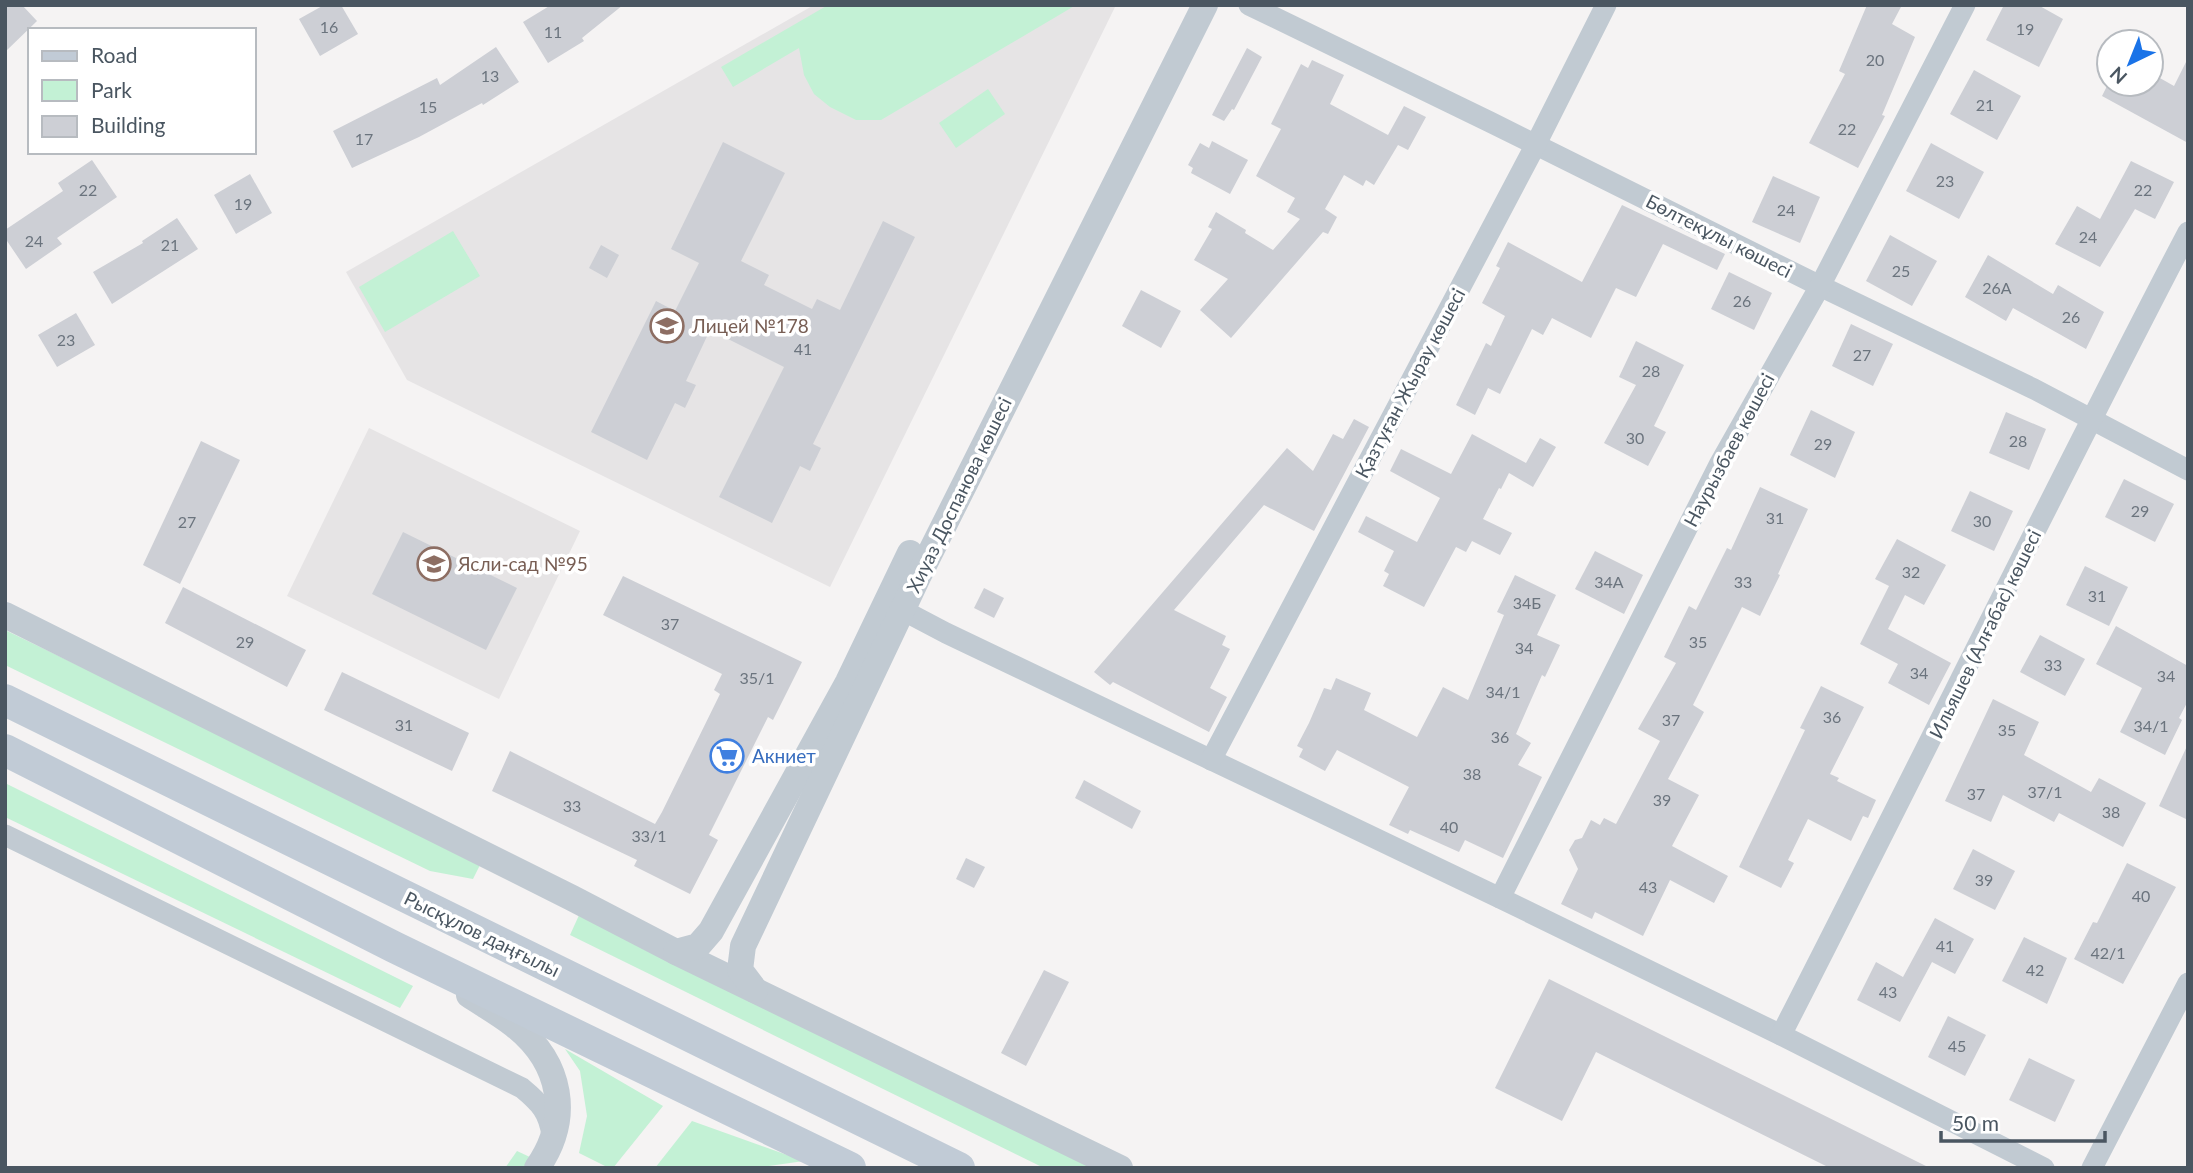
<svg xmlns="http://www.w3.org/2000/svg" width="2193" height="1173" font-family="Lato,sans-serif">
	<style>
		.education { fill: #e6e4e5 }
		.green { fill: #c3f1d5 }
		.building { fill: #cdcfd5 }
		.lines { fill: none; stroke-linecap: round; stroke-linejoin: round }
		.minor { stroke: #c1cad2; stroke-width: 21 }
		.tertiary { stroke: #c1cad2; stroke-width: 26 }
		.secondary { stroke: #c1cbd6; stroke-width: 32 }
		.labels { text-anchor: middle; stroke-width: 7; stroke-linejoin: round; paint-order: stroke }
		.number-label { font-size: 16px; fill: #6b747e }
		.street-label { font-size: 19px; fill: #4a5661; stroke: #fff }
		.education-label { font-size: 19px; fill: #785e54; stroke: #fff; text-anchor: start }
		.shop-label { font-size: 19px; fill: #366cbe; stroke: #fff; text-anchor: start }
	</style>
	<rect width="100%" height="100%" fill="#f5f3f3"/>
	<g class="education">
		<path d="M 814,5 L 1116,5 L 830,587 L 407,380 L 346,272 Z"/>
		<path d="M 369,428 L 580,531 L 499,699 L 287,596 Z"/>
	</g>
	<g class="green">
		<path d="M 828,5 L 1076,5 L 881,120 L 856,120 L 830,107 L 814,94 L 804,75 L 799,48 L 733,87 L 721,67 Z"/>
		<path d="M 988,89 L 1005,114 L 956,148 L 939,123 Z"/>
		<path d="M 453,231 L 480,276 L 385,332 L 359,287 Z"/>
		<path d="M 5,630 L 482,861 L 473,879 L 430,871 L 5,665 Z"/>
		<path d="M 5,783 L 413,986 L 400,1008 L 5,817 Z"/>
		<path d="M 580,913 L 1100,1168 L 1044,1168 L 570,935 Z"/>
		<path d="M 565,1049 L 663,1106 L 613,1168 L 609,1168 L 579,1153 L 587,1116 L 580,1071 Z"/>
		<path d="M 692,1121 L 804,1161 L 754,1168 L 655,1168 Z"/>
		<path d="M 517,1151 L 532,1158 L 525,1168 L 505,1168 Z"/>
	</g>
	<g class="building">
		<path d="M 5,5 L 22,5 L 37,21 L 5,52 Z"/>
		<path d="M 324,5 L 341,5 L 358,34 L 320,56 L 299,19 Z"/>
		<path d="M 551,5 L 623,5 L 582,38 L 584,41 L 548,63 L 523,22 Z"/>
		<path d="M 1867,5 L 1902,5 L 1892,24 L 1915,37 L 1882,115 L 1885,116 L 1858,168 L 1809,143 L 1845,74 L 1839,71 Z"/>
		<path d="M 2004,5 L 2038,5 L 2063,19 L 2039,67 L 1986,40 Z"/>
		<path d="M 496,47 L 519,82 L 483,105 L 482,103 L 419,137 L 352,168 L 333,131 L 437,78 L 440,85 Z"/>
		<path d="M 1247,48 L 1262,57 L 1234,110 L 1232,109 L 1224,121 L 1212,115 Z"/>
		<path d="M 2188,58 L 2188,143 L 2102,96 L 2108,84 L 2151,84 L 2151,73 L 2174,86 Z"/>
		<path d="M 1312,60 L 1344,75 L 1330,104 L 1388,135 L 1404,106 L 1426,117 L 1408,150 L 1398,145 L 1374,185 L 1366,180 L 1363,186 L 1344,175 L 1325,209 L 1337,217 L 1328,234 L 1323,232 L 1231,338 L 1200,310 L 1228,279 L 1194,260 L 1212,229 L 1208,227 L 1216,212 L 1246,230 L 1245,233 L 1273,250 L 1300,219 L 1287,212 L 1295,198 L 1256,176 L 1281,129 L 1271,124 L 1301,64 L 1308,68 Z"/>
		<path d="M 1974,70 L 2021,96 L 1997,140 L 1950,114 Z"/>
		<path d="M 1212,141 L 1248,160 L 1230,194 L 1191,173 L 1193,168 L 1188,165 L 1200,143 L 1209,148 Z"/>
		<path d="M 723,142 L 785,173 L 741,261 L 769,275 L 764,285 L 812,309 L 817,299 L 840,310 L 883,221 L 915,237 L 813,444 L 821,448 L 810,471 L 800,466 L 772,523 L 719,497 L 784,367 L 710,330 L 686,381 L 696,385 L 685,408 L 675,403 L 647,460 L 591,432 L 656,301 L 675,311 L 699,263 L 671,249 Z"/>
		<path d="M 1931,143 L 1984,172 L 1959,219 L 1906,191 Z"/>
		<path d="M 92,160 L 117,197 L 57,238 L 62,244 L 26,269 L 5,238 L 5,230 L 63,191 L 58,183 Z"/>
		<path d="M 2131,161 L 2174,182 L 2155,219 L 2135,209 L 2100,267 L 2055,244 L 2077,206 L 2100,219 Z"/>
		<path d="M 250,174 L 272,213 L 236,234 L 214,195 Z"/>
		<path d="M 1773,176 L 1820,197 L 1800,243 L 1752,222 Z"/>
		<path d="M 1622,205 L 1725,254 L 1717,270 L 1663,244 L 1636,297 L 1616,288 L 1591,338 L 1552,318 L 1543,335 L 1532,329 L 1500,394 L 1488,388 L 1475,415 L 1456,405 L 1486,343 L 1491,346 L 1505,316 L 1482,303 L 1500,268 L 1496,266 L 1508,242 L 1582,282 Z"/>
		<path d="M 177,218 L 198,249 L 112,304 L 93,272 L 143,243 L 142,241 Z"/>
		<path d="M 1890,235 L 1937,261 L 1912,306 L 1866,281 Z"/>
		<path d="M 601,245 L 619,255 L 607,278 L 589,268 Z"/>
		<path d="M 1988,255 L 2053,294 L 2058,285 L 2104,312 L 2086,349 L 2013,308 L 2006,321 L 1965,297 Z"/>
		<path d="M 1729,272 L 1772,293 L 1754,330 L 1711,309 Z"/>
		<path d="M 1141,290 L 1181,311 L 1161,348 L 1122,326 Z"/>
		<path d="M 76,313 L 95,345 L 57,367 L 38,335 Z"/>
		<path d="M 1851,324 L 1893,344 L 1873,386 L 1832,366 Z"/>
		<path d="M 1636,341 L 1684,365 L 1654,426 L 1666,432 L 1648,466 L 1604,443 L 1636,385 L 1619,377 Z"/>
		<path d="M 1811,410 L 1855,432 L 1835,478 L 1790,455 Z"/>
		<path d="M 2006,412 L 2046,429 L 2029,470 L 1989,453 Z"/>
		<path d="M 1354,419 L 1369,427 L 1314,531 L 1264,505 L 1174,610 L 1226,636 L 1222,645 L 1230,649 L 1210,688 L 1227,697 L 1209,732 L 1113,682 L 1110,685 L 1094,672 L 1287,448 L 1313,471 L 1333,434 L 1343,439 Z"/>
		<path d="M 1472,434 L 1526,463 L 1540,438 L 1556,447 L 1533,487 L 1509,473 L 1501,489 L 1499,488 L 1483,519 L 1512,533 L 1500,555 L 1472,541 L 1466,552 L 1456,547 L 1424,607 L 1383,586 L 1389,574 L 1384,571 L 1394,551 L 1358,532 L 1366,516 L 1417,542 L 1440,498 L 1390,471 L 1401,449 L 1451,474 Z"/>
		<path d="M 201,441 L 240,460 L 180,584 L 143,565 Z"/>
		<path d="M 2124,479 L 2174,504 L 2155,542 L 2105,517 Z"/>
		<path d="M 1760,487 L 1808,509 L 1778,574 L 1780,575 L 1760,616 L 1742,607 L 1693,705 L 1704,712 L 1668,779 L 1699,795 L 1672,846 L 1728,876 L 1714,903 L 1670,880 L 1643,936 L 1595,912 L 1592,919 L 1561,904 L 1578,869 L 1569,850 L 1575,840 L 1582,838 L 1591,820 L 1600,825 L 1604,818 L 1616,824 L 1660,741 L 1638,729 L 1676,663 L 1664,657 L 1689,606 L 1696,610 L 1727,548 L 1731,550 Z"/>
		<path d="M 1970,491 L 2013,511 L 1994,551 L 1951,531 Z"/>
		<path d="M 403,532 L 517,588 L 486,650 L 372,594 Z"/>
		<path d="M 1897,539 L 1946,565 L 1924,605 L 1905,595 L 1888,629 L 1951,663 L 1929,705 L 1888,683 L 1898,664 L 1860,644 L 1889,586 L 1875,579 Z"/>
		<path d="M 1595,551 L 1643,575 L 1624,614 L 1575,589 Z"/>
		<path d="M 2085,566 L 2128,587 L 2109,626 L 2066,605 Z"/>
		<path d="M 1515,575 L 1556,595 L 1537,635 L 1560,645 L 1545,677 L 1542,675 L 1516,734 L 1531,743 L 1518,765 L 1542,777 L 1503,858 L 1465,840 L 1459,852 L 1410,830 L 1408,834 L 1389,825 L 1409,787 L 1337,750 L 1325,771 L 1299,757 L 1303,749 L 1297,746 L 1309,723 L 1324,688 L 1331,690 L 1336,678 L 1371,693 L 1364,710 L 1417,737 L 1443,687 L 1468,700 L 1504,615 L 1497,612 Z"/>
		<path d="M 623,576 L 802,662 L 773,720 L 768,717 L 709,835 L 718,840 L 690,894 L 634,866 L 637,860 L 492,791 L 510,751 L 655,824 L 662,812 L 720,694 L 714,690 L 722,674 L 603,615 Z"/>
		<path d="M 183,587 L 306,650 L 287,687 L 165,623 Z"/>
		<path d="M 984,588 L 1004,598 L 994,618 L 974,608 Z"/>
		<path d="M 2116,626 L 2188,666 L 2188,701 L 2179,718 L 2182,720 L 2165,755 L 2120,732 L 2142,688 L 2096,664 Z"/>
		<path d="M 2040,635 L 2085,659 L 2065,696 L 2020,672 Z"/>
		<path d="M 342,672 L 469,733 L 452,771 L 324,710 Z"/>
		<path d="M 1821,686 L 1864,707 L 1830,774 L 1839,778 L 1837,781 L 1876,800 L 1868,818 L 1863,816 L 1851,841 L 1808,819 L 1788,860 L 1794,863 L 1781,888 L 1739,867 L 1805,730 L 1800,728 Z"/>
		<path d="M 1993,699 L 2039,722 L 2024,755 L 2091,792 L 2099,778 L 2146,803 L 2123,847 L 2059,813 L 2054,822 L 2003,795 L 1991,822 L 1945,801 Z"/>
		<path d="M 2188,744 L 2188,820 L 2159,806 Z"/>
		<path d="M 1084,780 L 1141,811 L 1132,829 L 1075,798 Z"/>
		<path d="M 1973,849 L 2015,871 L 1995,910 L 1953,889 Z"/>
		<path d="M 966,858 L 985,867 L 974,888 L 956,879 Z"/>
		<path d="M 2127,863 L 2176,887 L 2123,984 L 2074,959 L 2093,922 L 2097,923 Z"/>
		<path d="M 1935,918 L 1974,939 L 1955,974 L 1932,962 L 1900,1022 L 1857,1000 L 1876,962 L 1903,977 Z"/>
		<path d="M 2024,937 L 2067,958 L 2047,1004 L 2002,981 Z"/>
		<path d="M 1044,970 L 1069,982 L 1026,1066 L 1001,1053 Z"/>
		<path d="M 1549,979 L 1930,1168 L 1830,1168 L 1596,1052 L 1562,1121 L 1495,1088 Z"/>
		<path d="M 1948,1016 L 1986,1035 L 1965,1076 L 1928,1057 Z"/>
		<path d="M 2029,1058 L 2075,1080 L 2055,1122 L 2009,1100 Z"/>
	</g>
	<g class="lines">
		<g class="minor">
			<path d="M 1249,5 L 1490,122 L 1820,286 L 2034,389 L 2188,470"/>
			<path d="M 889,603 L 946,633 L 1500,898 L 1781,1035 L 2044,1168"/>
			<path d="M 1211,760 L 1536,144 L 1606,5"/>
			<path d="M 5,835 L 522,1088 C 540,1103 549,1112 552,1136"/>
			<path d="M 1500,898 L 1719,465 L 1820,286 L 1965,5"/>
			<path d="M 1781,1035 C 1918,768 2049,498 2188,232"/>
			<path d="M 2092,1168 L 2188,983"/>
		</g>
		<g class="tertiary">
			<path d="M 5,615 L 572,898 L 676,952 L 1120,1168"/>
			<path d="M 676,952 L 698,946 L 711,931 L 848,682 L 910,553"/>
			<path d="M 755,990 L 740,970 L 743,946 L 918,577 L 1205,5"/>
			<path d="M 469,995 C 484,1005 500,1014 514,1025 C 562,1063 572,1118 537,1168"/>
		</g>
		<g class="secondary">
			<path d="M 5,700 L 959,1168"/>
			<path d="M 5,750 L 394,947 L 850,1168"/>
		</g>
	</g>
	<defs>
		<symbol id="school-ring" viewBox="-11 -11 22 22"><circle r="9.5" fill="#fff" stroke="#8d6e63" stroke-width="1.5"/><path d="M0-5L7-2L0 1L-7-2ZM-4 1L0 2.5L4 1V4Q0 6-4 4Z" fill="#8d6e63"/></symbol>
		<symbol id="supermarket-ring" viewBox="-11 -11 22 22"><circle r="9.5" fill="#fff" stroke="#3f7fe0" stroke-width="1.5"/><path d="M-6-5.5h2.5l.6 2H6L4.5 2H-2.5L-4.4-4H-6ZM-1.5 3.2a1.3 1.3 0 1 0 .1 0ZM3 3.2a1.3 1.3 0 1 0 .1 0Z" fill="#3f7fe0"/></symbol>
	</defs>
	<g fill-rule="evenodd">
		<use href="#school-ring" x="648" y="307" width="38" height="38"/>
		<use href="#school-ring" x="415" y="545" width="38" height="38"/>
		<use href="#supermarket-ring" x="708" y="737" width="38" height="38"/>
	</g>
	<g class="labels">
		<g class="number-label">
			<text x="329" y="33">16</text>
			<text x="2025" y="35">19</text>
			<text x="553" y="38">11</text>
			<text x="1875" y="66">20</text>
			<text x="490" y="82">13</text>
			<text x="1985" y="111">21</text>
			<text x="428" y="113">15</text>
			<text x="1847" y="135">22</text>
			<text x="364" y="145">17</text>
			<text x="1945" y="187">23</text>
			<text x="88" y="196">22</text>
			<text x="2143" y="196">22</text>
			<text x="243" y="210">19</text>
			<text x="1786" y="216">24</text>
			<text x="2088" y="243">24</text>
			<text x="34" y="247">24</text>
			<text x="170" y="251">21</text>
			<text x="1901" y="277">25</text>
			<text x="1997" y="294">26А</text>
			<text x="1742" y="307">26</text>
			<text x="2071" y="323">26</text>
			<text x="66" y="346">23</text>
			<text x="803" y="355">41</text>
			<text x="1862" y="361">27</text>
			<text x="1651" y="377">28</text>
			<text x="1635" y="444">30</text>
			<text x="2018" y="447">28</text>
			<text x="1823" y="450">29</text>
			<text x="2140" y="517">29</text>
			<text x="1775" y="524">31</text>
			<text x="1982" y="527">30</text>
			<text x="187" y="528">27</text>
			<text x="1911" y="578">32</text>
			<text x="1609" y="588">34А</text>
			<text x="1743" y="588">33</text>
			<text x="2097" y="602">31</text>
			<text x="1527" y="609">34Б</text>
			<text x="670" y="630">37</text>
			<text x="245" y="648">29</text>
			<text x="1698" y="648">35</text>
			<text x="1524" y="654">34</text>
			<text x="2053" y="671">33</text>
			<text x="1919" y="679">34</text>
			<text x="2166" y="682">34</text>
			<text x="757" y="684">35/1</text>
			<text x="1503" y="698">34/1</text>
			<text x="1832" y="723">36</text>
			<text x="1671" y="726">37</text>
			<text x="404" y="731">31</text>
			<text x="2151" y="732">34/1</text>
			<text x="2007" y="736">35</text>
			<text x="1500" y="743">36</text>
			<text x="1472" y="780">38</text>
			<text x="2045" y="798">37/1</text>
			<text x="1976" y="800">37</text>
			<text x="1662" y="806">39</text>
			<text x="572" y="812">33</text>
			<text x="2111" y="818">38</text>
			<text x="1449" y="833">40</text>
			<text x="649" y="842">33/1</text>
			<text x="1984" y="886">39</text>
			<text x="1648" y="893">43</text>
			<text x="2141" y="902">40</text>
			<text x="1945" y="952">41</text>
			<text x="2108" y="959">42/1</text>
			<text x="2035" y="976">42</text>
			<text x="1888" y="998">43</text>
			<text x="1957" y="1052">45</text>
		</g>
		<g class="street-label">
			<text transform="translate(1719 236) rotate(27)" y="7">Бөлтекұлы көшесі</text>
			<text transform="translate(1410 383) rotate(-62)" y="7">Қазтуған Жырау көшесі</text>
			<text transform="translate(1729 450) rotate(-62)" y="7">Наурызбаев көшесі</text>
			<text transform="translate(959 495) rotate(-64)" y="7">Хиуаз Доспанова көшесі</text>
			<text transform="translate(1985 634) rotate(-64)" y="7">Ильяшев (Алғабас) көшесі</text>
			<text transform="translate(482 934) rotate(26)" y="7">Рысқұлов даңғылы</text>
		</g>
		<g class="education-label">
			<text x="692" y="333">Лицей №178</text>
			<text x="458" y="571">Ясли-сад №95</text>
		</g>
		<g class="shop-label">
			<text x="752" y="763">Акниет</text>
		</g>
	</g>
	<rect width="2193" height="1173" fill="none" stroke="#4a5661" stroke-width="14"/>
	<rect x="28" y="28" width="228" height="126" fill="#ffffff" stroke="#b7bbc0" stroke-width="2"/>
	<rect x="42" y="51" width="35" height="10" fill="#c1cbd6" stroke="#b7bbc0" stroke-width="2"/>
	<text x="91" y="63" font-size="21" fill="#4a5661">Road</text>
	<rect x="42" y="80" width="35" height="21" fill="#c3f1d5" stroke="#b7bbc0" stroke-width="2"/>
	<text x="91" y="98" font-size="21" fill="#4a5661">Park</text>
	<rect x="42" y="116" width="35" height="21" fill="#cdcfd5" stroke="#b7bbc0" stroke-width="2"/>
	<text x="91" y="133" font-size="21" fill="#4a5661">Building</text>
	<g transform="translate(2130 63) rotate(223)"><circle r="33" fill="#ffffff" stroke="#b7bbc0" stroke-width="2"/>
	<path d="M0-5L12 26L0 18L-12 26Z" fill="#1a73e8"/>
	<text y="-10" font-size="19" font-weight="bold" text-anchor="middle" fill="#4a5661">N</text>
	</g>
	<path d="M1941 1131v10h164v-10" fill="none" stroke="#4a5661" stroke-width="3.5"/>
	<text x="1952" y="1131" font-size="21" fill="#4a5661" stroke="#ffffff" stroke-width="5" paint-order="stroke">50 m</text>
</svg>
